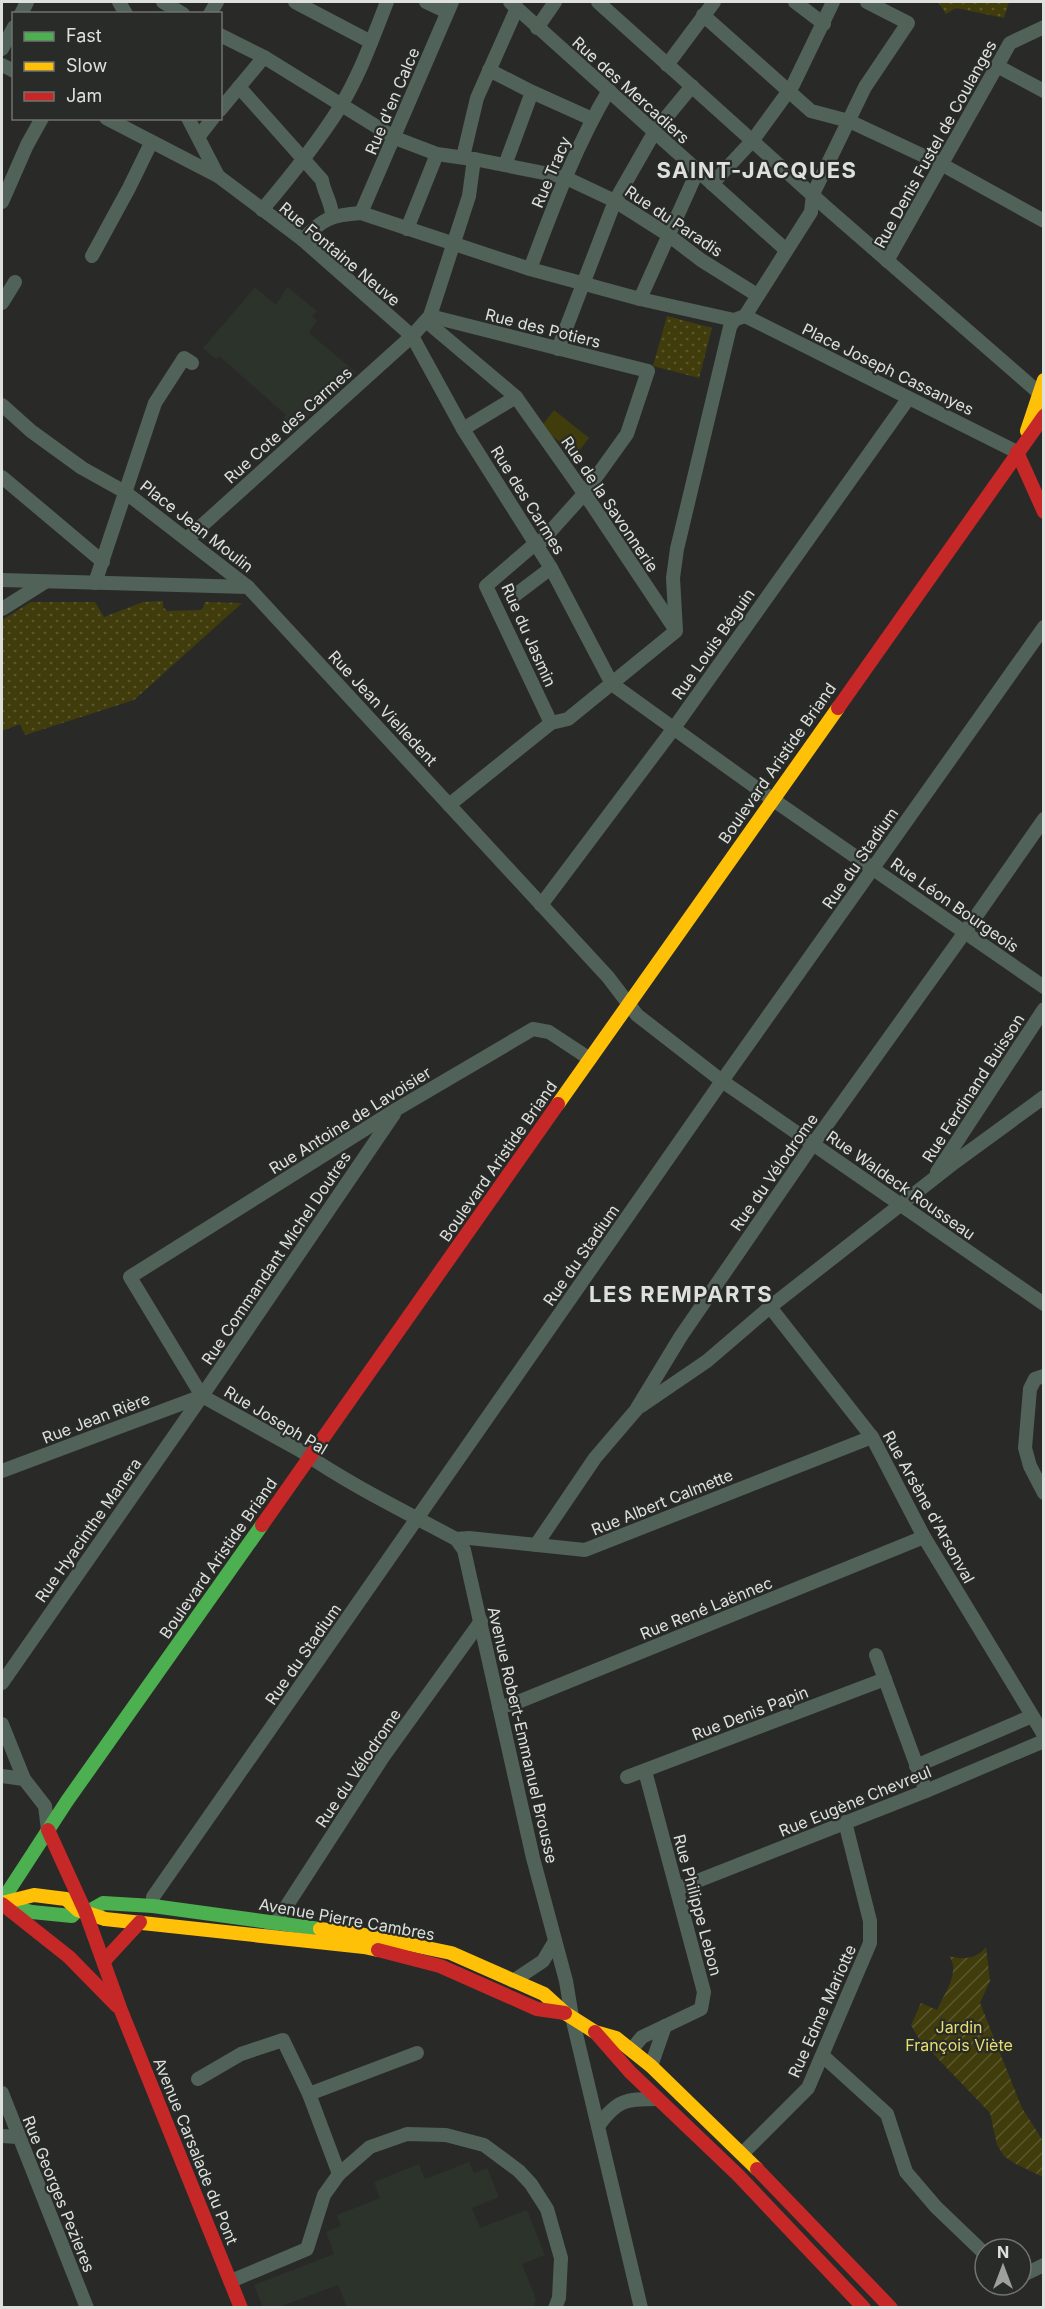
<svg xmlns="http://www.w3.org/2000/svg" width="1045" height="2309" font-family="Inter,sans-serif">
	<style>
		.built { fill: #2c332b }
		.grass { fill: #403c0c }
		.park { fill: url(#park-dots) }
		.garden { fill: url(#garden-furrows) }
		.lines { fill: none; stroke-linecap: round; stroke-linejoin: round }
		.street { stroke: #516259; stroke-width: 14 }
		.fast { stroke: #4caf50; stroke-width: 14 }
		.slow { stroke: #ffc107; stroke-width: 14 }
		.jam { stroke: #c62828; stroke-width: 14 }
		.labels { text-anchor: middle; stroke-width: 4.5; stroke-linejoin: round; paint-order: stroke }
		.street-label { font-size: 16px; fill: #dee0dd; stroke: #282b27 }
		.park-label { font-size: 16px; fill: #e8de70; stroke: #282b27 }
		.district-label { font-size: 22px; font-weight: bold; letter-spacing: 1.5px; fill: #dee0dd; stroke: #282b27 }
	</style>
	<defs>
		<pattern id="park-dots" width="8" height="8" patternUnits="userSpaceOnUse" patternTransform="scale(1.5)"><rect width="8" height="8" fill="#403c0c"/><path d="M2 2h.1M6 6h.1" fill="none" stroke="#5b582f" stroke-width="1.8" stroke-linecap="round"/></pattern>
		<pattern id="garden-furrows" width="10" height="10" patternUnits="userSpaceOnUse" patternTransform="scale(1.5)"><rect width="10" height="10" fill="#403c0c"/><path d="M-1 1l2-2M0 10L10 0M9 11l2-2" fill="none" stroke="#5b582f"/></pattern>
	</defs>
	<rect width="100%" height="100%" fill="#292a28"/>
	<g class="built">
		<path d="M 258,284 L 256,288 L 276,305 L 287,287 L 317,311 L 312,316 L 317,320 L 309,333 L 358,374 L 349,371 L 296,430 L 283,419 L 286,415 L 219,356 L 216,359 L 203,348 Z"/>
		<path d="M 469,2162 L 474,2173 L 487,2168 L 499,2197 L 472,2208 L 480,2228 L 527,2210 L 545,2255 L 522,2264 L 536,2299 L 534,2307 L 347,2307 L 338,2285 L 279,2307 L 263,2307 L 254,2285 L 334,2254 L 326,2232 L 341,2226 L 337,2215 L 380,2198 L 374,2182 L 419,2164 L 425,2179 Z"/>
	</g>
	<path class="grass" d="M 554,410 L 589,438 L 576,455 L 541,427 Z"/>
	<g class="park">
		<path d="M 938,2 L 1009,2 L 1004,18 L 956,8 L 946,14 Z"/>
		<path d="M 667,316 L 712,328 L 699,378 L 653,366 Z"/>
		<path d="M 163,601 L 163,607 L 167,611 L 202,610 L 205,602 L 242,603 L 134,700 L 25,735 L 20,724 L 2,731 L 2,620 L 31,602 L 95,602 L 104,617 L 143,602 Z"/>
	</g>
	<path class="garden" d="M 986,1947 L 990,1981 L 980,2003 L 1022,2108 L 1043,2141 L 1043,2177 L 1014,2163 L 1004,2156 L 997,2145 L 990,2113 L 919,2039 L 911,2025 L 921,2003 L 937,2010 C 944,1994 961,1972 949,1956 C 963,1960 977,1959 986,1947 Z"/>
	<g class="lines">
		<g class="street">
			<path d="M 119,2 L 126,14"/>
			<path d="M 163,2 L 183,14"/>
			<path d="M 295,2 L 371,42"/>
			<path d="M 426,2 L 447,12"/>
			<path d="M 510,2 L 786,250"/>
			<path d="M 598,2 L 828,209 L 1038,392"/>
			<path d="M 795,2 L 824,24"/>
			<path d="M 21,14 L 27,2"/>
			<path d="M 210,14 L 217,2"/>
			<path d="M 703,15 L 811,111 L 849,121 L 941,164 L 1044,221"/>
			<path d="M 537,28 L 555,2"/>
			<path d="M 220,35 L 264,57 L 395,138 L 437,154 L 479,160 L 564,177 L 615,201 L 667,234 L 701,260 L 757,295"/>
			<path d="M 2,49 L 14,27"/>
			<path d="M 2,65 L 14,71"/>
			<path d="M 667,65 L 714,2"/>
			<path d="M 997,66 L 1044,91"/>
			<path d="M 489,70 L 532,92 L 592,119"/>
			<path d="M 239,87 L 322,180 C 324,193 332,203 332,216"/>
			<path d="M 220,110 L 264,57"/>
			<path d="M 106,118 L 218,176 L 303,240 L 412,336 L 463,429 L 551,568 L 612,684 L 772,799 L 1044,987"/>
			<path d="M 188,118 L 218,176"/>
			<path d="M 199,136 L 213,118"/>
			<path d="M 463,157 L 477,98 L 517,8"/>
			<path d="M 505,165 L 532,92"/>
			<path d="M 712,184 L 753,140 L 793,85 L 833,2"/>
			<path d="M 2,202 L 27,145 L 42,118"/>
			<path d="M 262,210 C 290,177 317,144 340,107 C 360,75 373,37 387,2"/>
			<path d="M 361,213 L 452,2"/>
			<path d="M 407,229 L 437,154"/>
			<path d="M 303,240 C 322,218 333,215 361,213 L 530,269 L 640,299 L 734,320 L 745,316 L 811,212 L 813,194 L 865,87 L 908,23 L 867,2"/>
			<path d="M 92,256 L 129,188 L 151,143"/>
			<path d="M 887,261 L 1010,43 L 1044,27"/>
			<path d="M 530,269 C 553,208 575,147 609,90"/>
			<path d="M 640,299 L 697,172"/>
			<path d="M 2,303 L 15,282"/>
			<path d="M 430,316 L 648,371 L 627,434 L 584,494 L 538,545"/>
			<path d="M 745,316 L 1017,452"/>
			<path d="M 426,321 L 516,397 L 463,429"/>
			<path d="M 558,349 L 615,201 L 655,131 L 692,86"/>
			<path d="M 516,397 L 593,506 L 675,629"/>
			<path d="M 2,405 L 31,431 L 82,468 L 125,492 L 248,587 L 608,977 L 637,1015 L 722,1081 L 1044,1304"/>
			<path d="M 2,477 L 103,562"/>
			<path d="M 187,539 L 412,336 L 430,316 L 469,196 L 474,159"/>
			<path d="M 536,543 L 486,586 L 551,723"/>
			<path d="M 2,580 L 248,587"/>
			<path d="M 95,583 L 155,403 L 184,358 L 192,363"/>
			<path d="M 514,596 L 551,568"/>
			<path d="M 2,609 L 45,582"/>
			<path d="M 449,805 L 551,723 L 568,719 L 676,631 L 673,578 L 677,549 L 730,327 L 734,320"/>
			<path d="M 541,905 L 674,728 L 908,399"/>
			<path d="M 590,1059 L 549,1032 L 533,1029 L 397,1109 L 130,1277 L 202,1396 L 301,1451 C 350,1485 404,1511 456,1539 L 464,1550 L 533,1858 L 566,1981 L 572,2017 L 641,2308"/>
			<path d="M 937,1172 L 1044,1009"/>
			<path d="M 770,1307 L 872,1437 L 924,1537 L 1044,1735"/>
			<path d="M 1044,1376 L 1035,1379 L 1030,1389 L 1025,1448 L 1030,1466 L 1044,1493"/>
			<path d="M 641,1406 L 707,1361 L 770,1307 L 955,1162 L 1044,1097"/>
			<path d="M 2,1471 L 202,1396"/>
			<path d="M 456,1539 L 469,1538 L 585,1550 L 872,1437"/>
			<path d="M 536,1545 L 595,1458 L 636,1410 L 681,1336 L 813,1144 L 965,932 L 1044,819"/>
			<path d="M 876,1655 L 926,1791"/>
			<path d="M 2,1683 L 202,1396 L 394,1114"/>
			<path d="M 499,1707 L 513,1704 L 924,1537"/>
			<path d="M 2,1724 L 24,1779 L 45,1806 L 48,1830"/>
			<path d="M 916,1766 L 1032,1716"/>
			<path d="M 2,1776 L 24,1779"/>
			<path d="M 627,1777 L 885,1679"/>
			<path d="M 677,1889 L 926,1791 L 1044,1741"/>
			<path d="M 153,1906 L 153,1897 L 722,1081 L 1044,627"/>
			<path d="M 271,1930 L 383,1757 L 481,1621"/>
			<path d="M 513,1981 L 543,1961 L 555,1941"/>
			<path d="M 632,2049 L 642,2037 L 701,2009 L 704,1992 L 645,1771"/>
			<path d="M 823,2056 L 887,2114 L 906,2172 L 936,2207 L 985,2254"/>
			<path d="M 651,2066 L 665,2026"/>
			<path d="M 198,2079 L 241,2054 L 283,2040 L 309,2094 L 339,2174"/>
			<path d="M 2,2093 L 87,2308"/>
			<path d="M 309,2094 L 417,2053"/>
			<path d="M 598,2126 C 617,2100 625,2099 657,2099"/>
			<path d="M 2,2136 L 18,2137"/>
			<path d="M 742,2154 L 808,2088 L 870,1943 L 870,1921 L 845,1822"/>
			<path d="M 1021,2276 L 1044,2265"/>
			<path d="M 231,2281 L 307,2249 L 324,2195 L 339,2174 L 370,2147 L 407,2134 L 446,2135 L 484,2145 L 519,2171 L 531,2184 L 547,2209 L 561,2258 L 559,2298 L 555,2308"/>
		</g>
		<g class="fast">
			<path d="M 2,1901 L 67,1801 L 262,1525"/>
			<path d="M 12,1907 L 32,1912 L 72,1916 L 78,1910"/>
			<path d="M 89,1911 L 103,1903 L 153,1906 L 320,1929"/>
		</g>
		<g class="slow">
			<path d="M 1027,431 L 1044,380"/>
			<path d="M 558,1104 L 838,708"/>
			<path d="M 2,1903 L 34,1895 L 66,1899 L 78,1910 L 105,1919 L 364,1947 L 378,1950"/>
			<path d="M 320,1929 L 360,1934 L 451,1953 L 544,1994 L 565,2013 L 595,2032 L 616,2038 L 651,2066 L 757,2169"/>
		</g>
		<g class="jam">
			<path d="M 1017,452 L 1044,512"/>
			<path d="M 838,708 L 1044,416"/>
			<path d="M 262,1525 L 558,1104"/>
			<path d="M 48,1830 L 85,1911 L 120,2008 L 241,2308"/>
			<path d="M 2,1904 L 69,1957 L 117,2006"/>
			<path d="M 378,1950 L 440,1966 L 537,2009 L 565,2013"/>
			<path d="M 104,1961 L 140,1922"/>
			<path d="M 595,2032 L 630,2072 L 738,2175 L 864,2308"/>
			<path d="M 757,2169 L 891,2308"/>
		</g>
	</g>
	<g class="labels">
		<g class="street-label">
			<text transform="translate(631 90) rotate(42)" y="6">Rue des Mercadiers</text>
			<text transform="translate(392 101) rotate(-67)" y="6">Rue d'en Calce</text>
			<text transform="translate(935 144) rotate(-61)" y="6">Rue Denis Fustel de Coulanges</text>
			<text transform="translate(551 172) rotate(-67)" y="6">Rue Tracy</text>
			<text transform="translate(674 221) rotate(34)" y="6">Rue du Paradis</text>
			<text transform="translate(340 254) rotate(40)" y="6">Rue Fontaine Neuve</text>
			<text transform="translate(543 328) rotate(14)" y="6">Rue des Potiers</text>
			<text transform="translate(888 369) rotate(26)" y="6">Place Joseph Cassanyes</text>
			<text transform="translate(288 425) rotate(-42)" y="6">Rue Cote des Carmes</text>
			<text transform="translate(528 500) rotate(58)" y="6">Rue des Carmes</text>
			<text transform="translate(610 504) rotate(56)" y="6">Rue de la Savonnerie</text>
			<text transform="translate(197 526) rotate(38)" y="6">Place Jean Moulin</text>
			<text transform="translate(529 635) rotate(66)" y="6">Rue du Jasmin</text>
			<text transform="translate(713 644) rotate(-55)" y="6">Rue Louis Béguin</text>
			<text transform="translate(383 708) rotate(47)" y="6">Rue Jean Vielledent</text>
			<text transform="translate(777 763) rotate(-55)" y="6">Boulevard Aristide Briand</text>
			<text transform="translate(860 858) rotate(-55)" y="6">Rue du Stadium</text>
			<text transform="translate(955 905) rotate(35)" y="6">Rue Léon Bourgeois</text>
			<text transform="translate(973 1088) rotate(-57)" y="6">Rue Ferdinand Buisson</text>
			<text transform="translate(350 1120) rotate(-32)" y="6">Rue Antoine de Lavoisier</text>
			<text transform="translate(498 1161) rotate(-55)" y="6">Boulevard Aristide Briand</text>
			<text transform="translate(774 1172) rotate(-55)" y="6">Rue du Vélodrome</text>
			<text transform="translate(901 1185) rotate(35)" y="6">Rue Waldeck Rousseau</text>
			<text transform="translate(581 1255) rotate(-55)" y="6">Rue du Stadium</text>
			<text transform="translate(276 1258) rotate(-56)" y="6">Rue Commandant Michel Doutres</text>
			<text transform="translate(96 1418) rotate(-21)" y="6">Rue Jean Rière</text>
			<text transform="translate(276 1420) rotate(31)" y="6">Rue Joseph Pal</text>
			<text transform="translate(662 1502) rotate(-22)" y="6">Rue Albert Calmette</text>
			<text transform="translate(929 1507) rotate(61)" y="6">Rue Arsène d'Arsonval</text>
			<text transform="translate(88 1530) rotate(-55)" y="6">Rue Hyacinthe Manera</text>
			<text transform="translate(218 1558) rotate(-55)" y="6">Boulevard Aristide Briand</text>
			<text transform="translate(706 1608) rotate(-22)" y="6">Rue René Laënnec</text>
			<text transform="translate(303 1654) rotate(-55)" y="6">Rue du Stadium</text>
			<text transform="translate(750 1713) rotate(-21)" y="6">Rue Denis Papin</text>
			<text transform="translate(523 1735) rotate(77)" y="6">Avenue Robert-Emmanuel Brousse</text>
			<text transform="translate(358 1768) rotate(-56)" y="6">Rue du Vélodrome</text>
			<text transform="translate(855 1801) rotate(-22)" y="6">Rue Eugène Chevreul</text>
			<text transform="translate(698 1905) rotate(75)" y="6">Rue Philippe Lebon</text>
			<text transform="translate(347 1919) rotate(10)" y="6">Avenue Pierre Cambres</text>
			<text transform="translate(822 2011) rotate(-66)" y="6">Rue Edme Mariotte</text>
			<text transform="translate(196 2151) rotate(68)" y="6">Avenue Carsalade du Pont</text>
			<text transform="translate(59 2194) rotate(68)" y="6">Rue Georges Pezieres</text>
		</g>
		<g class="park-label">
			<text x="959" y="2033">Jardin<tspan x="959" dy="18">François Viète</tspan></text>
		</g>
		<g class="district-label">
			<text x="757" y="178">SAINT-JACQUES</text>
			<text x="681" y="1302">LES REMPARTS</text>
		</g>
	</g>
	<rect width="1045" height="2309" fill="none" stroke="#dee0dd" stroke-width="6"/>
	<rect x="12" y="12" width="210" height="108" fill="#282b27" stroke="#717370" stroke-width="1.5"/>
	<rect x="24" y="32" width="30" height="9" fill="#4caf50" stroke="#717370" stroke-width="1.5"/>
	<text x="66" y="42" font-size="18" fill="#dee0dd">Fast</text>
	<rect x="24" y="62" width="30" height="9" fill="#ffc107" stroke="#717370" stroke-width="1.5"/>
	<text x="66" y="72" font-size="18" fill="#dee0dd">Slow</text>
	<rect x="24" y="92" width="30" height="9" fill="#c62828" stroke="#717370" stroke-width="1.5"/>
	<text x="66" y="102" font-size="18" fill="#dee0dd">Jam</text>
	<g transform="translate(1003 2267)"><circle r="28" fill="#282b27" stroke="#717370" stroke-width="1.5"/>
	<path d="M0-4.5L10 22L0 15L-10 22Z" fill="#9fa09e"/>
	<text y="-9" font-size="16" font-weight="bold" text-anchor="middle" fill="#dee0dd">N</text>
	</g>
</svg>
